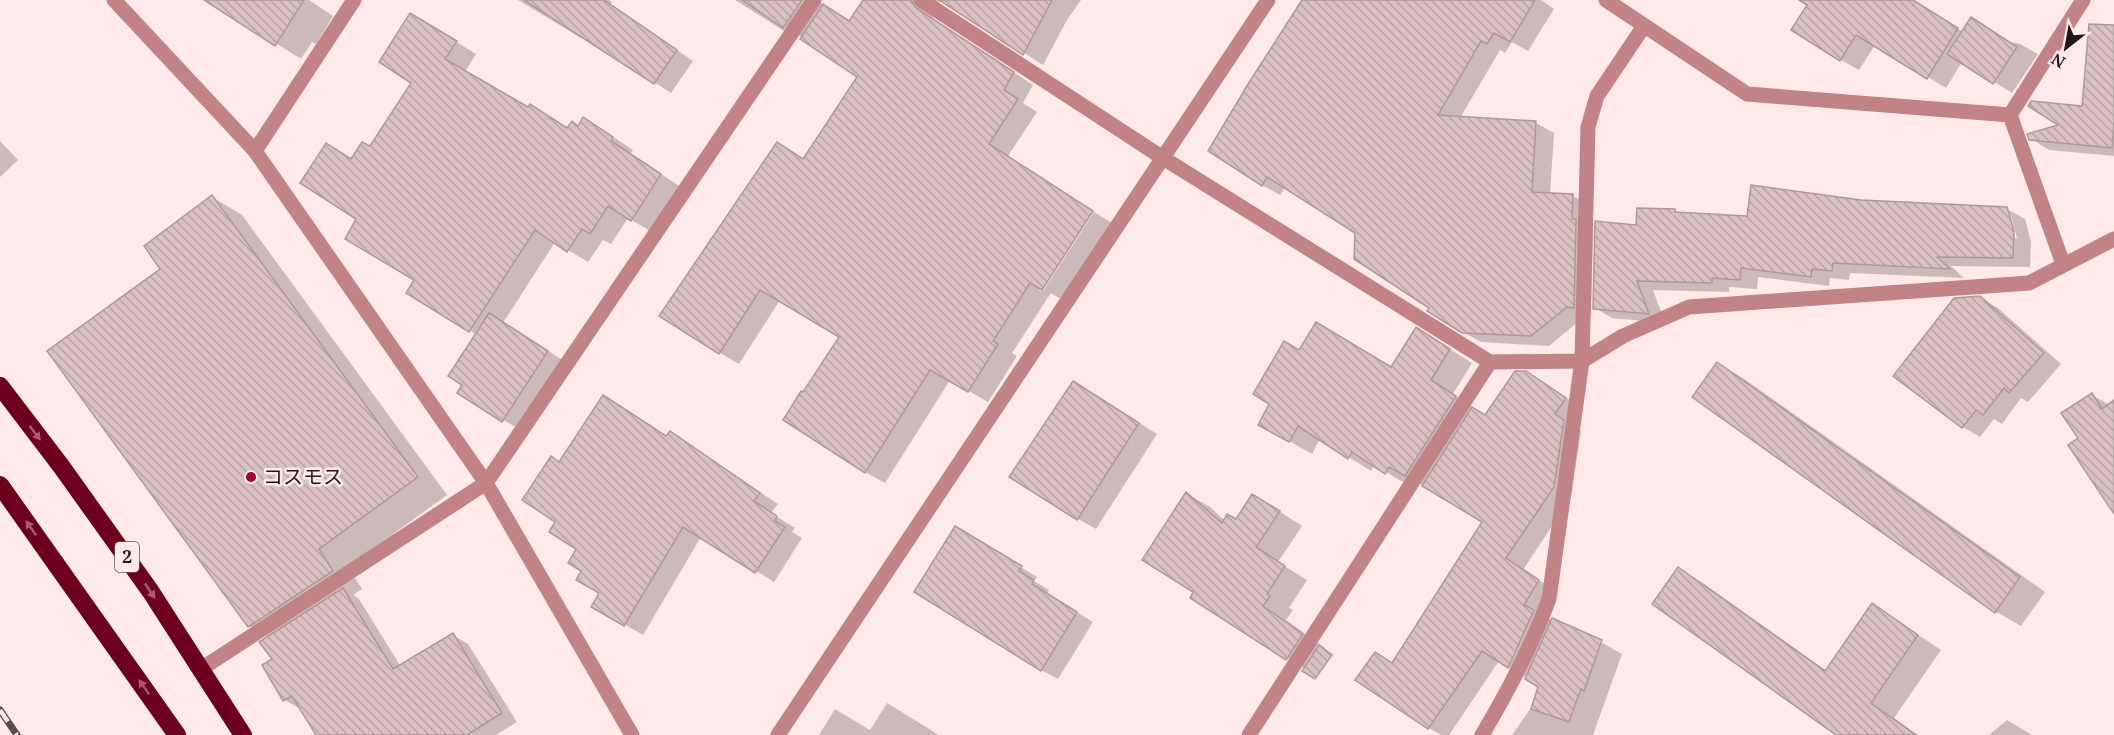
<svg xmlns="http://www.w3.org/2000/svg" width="2114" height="735" font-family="'Noto Serif','Noto Sans JP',serif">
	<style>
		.shadow { fill: #0003; fill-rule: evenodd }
		.building { fill: url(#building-back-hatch); stroke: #b19898; stroke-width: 1.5 }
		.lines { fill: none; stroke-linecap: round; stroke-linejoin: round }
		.street { stroke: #c18385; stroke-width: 15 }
		.highway { stroke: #6c001a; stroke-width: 18 }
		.rail-casing { stroke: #594c4c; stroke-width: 7 }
		.rail { stroke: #ffe9e9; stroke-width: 4.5; stroke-dasharray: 14; stroke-linecap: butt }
		.oneway { fill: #a75d6d }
		.poi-dot { fill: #a1012e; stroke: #ffe9e9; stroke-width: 2 }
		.labels { text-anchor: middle; stroke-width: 5; stroke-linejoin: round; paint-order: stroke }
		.shield { fill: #ffe9e9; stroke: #635656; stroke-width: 1.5 }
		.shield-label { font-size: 18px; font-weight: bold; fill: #201717 }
		.poi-label { font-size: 20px; fill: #201717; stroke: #ffe9e9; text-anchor: start }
	</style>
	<defs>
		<pattern id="building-back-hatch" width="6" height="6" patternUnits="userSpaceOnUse" patternTransform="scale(1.5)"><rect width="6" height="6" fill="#dbc0c0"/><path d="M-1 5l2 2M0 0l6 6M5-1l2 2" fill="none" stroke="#bca4a4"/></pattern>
	</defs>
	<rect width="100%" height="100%" fill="#ffe9e9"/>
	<g class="shadow">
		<path d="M 206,0 L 309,0 L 333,16 L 316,44 L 312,42 L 301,59 Z"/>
		<path d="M 518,0 L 609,0 L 612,2 L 610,4 L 693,61 L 671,93 L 582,36 L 581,38 Z"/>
		<path d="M 735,0 L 816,0 L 850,22 L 878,0 L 1081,0 L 1067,20 L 1043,65 L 945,2 L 938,2 L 932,7 L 932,16 L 936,21 L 1033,85 L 1023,103 L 1037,112 L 1008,156 L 1091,210 L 1039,291 L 1043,291 L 1094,212 L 1112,223 L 1062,300 L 1051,293 L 1012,353 L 1017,356 L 988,402 L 950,380 L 885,483 L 865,472 L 804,394 L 841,337 L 780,300 L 739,364 L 720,353 L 778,144 L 804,160 L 859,76 L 802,37 L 786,28 L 784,31 Z"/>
		<path d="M 1312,0 L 1541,0 L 1554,9 L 1528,51 L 1512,42 L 1505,53 L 1500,50 L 1460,118 L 1536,123 L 1554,133 L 1550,194 L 1573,196 L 1590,206 L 1589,228 L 1593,231 L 1591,317 L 1585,316 L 1549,346 L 1481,342 L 1463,332 L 1431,307 L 1357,232 L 1285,187 L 1280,195 L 1262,185 Z"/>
		<path d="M 1812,0 L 1911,0 L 1963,32 L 2020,44 L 2038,54 L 2012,93 L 1962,62 L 1946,88 L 1875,45 L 1859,70 L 1841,60 Z"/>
		<path d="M 431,26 L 476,54 L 465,72 L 528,109 L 551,117 L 568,129 L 579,127 L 604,131 L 633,150 L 630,154 L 681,187 L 652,232 L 628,218 L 611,244 L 603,240 L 588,262 L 555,242 L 503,323 L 566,362 L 522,431 L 459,393 L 464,385 L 477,335 L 408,292 L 416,279 L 358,219 L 352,160 L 370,148 L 413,82 Z"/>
		<path d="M 2114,54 L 2114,156 L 2049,150 L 2031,139 L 2061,125 L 2083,107 Z"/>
		<path d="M 0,141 L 18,160 L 0,177 Z"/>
		<path d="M 212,197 L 242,215 L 447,495 L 348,567 L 362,589 L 353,595 L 359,599 L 401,667 L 453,635 L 468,644 L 517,722 L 496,735 L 318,735 L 302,708 L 300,709 L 285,700 L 264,666 L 274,660 L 270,638 L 249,626 L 162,269 Z"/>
		<path d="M 1861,201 L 2007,209 L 2025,219 L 2031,242 L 2030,267 L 1951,266 L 1964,278 L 1850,273 L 1849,280 L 1830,278 L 1829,286 L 1758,277 L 1757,289 L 1729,287 L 1729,292 L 1653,290 L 1665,323 L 1612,318 L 1595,308 L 1637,227 L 1675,210 L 1681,214 L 1749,217 ZM 2008,216 L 2011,216 L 2017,238 L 2015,239 Z"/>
		<path d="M 1980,298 L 1998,308 L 2061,364 L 2028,402 L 2021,398 L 2002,424 L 1994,419 L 1980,437 L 1963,427 Z"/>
		<path d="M 1439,342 L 1472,363 L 1453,394 L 1486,416 L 1544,383 L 1583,409 L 1571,426 L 1581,431 L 1571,497 L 1523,570 L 1556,591 L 1541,615 L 1601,642 L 1622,654 L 1593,735 L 1512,735 L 1544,689 L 1499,661 L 1449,735 L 1441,735 L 1429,728 L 1357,680 L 1393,664 L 1484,522 L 1412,479 L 1408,485 L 1374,465 L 1371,471 L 1320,439 L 1312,454 L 1282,437 L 1300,352 L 1392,369 Z"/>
		<path d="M 1718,364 L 1743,378 L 2045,592 L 2021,626 L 1995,611 Z"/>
		<path d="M 1092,393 L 1157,434 L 1096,529 L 1078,519 Z"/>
		<path d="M 2092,395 L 2110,405 L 2114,405 L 2114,508 L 2080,439 Z"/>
		<path d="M 671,433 L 778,504 L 771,513 L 795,528 L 792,532 L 802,538 L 774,582 L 701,537 L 643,635 L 593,606 L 601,593 L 583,570 L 578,548 L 557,521 L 560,463 L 667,437 Z"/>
		<path d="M 1187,494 L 1210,507 L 1225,521 L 1237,521 L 1276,509 L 1302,526 L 1278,562 L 1307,580 L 1289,608 L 1293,610 L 1286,620 L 1325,648 L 1310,672 L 1287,658 L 1195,592 Z"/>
		<path d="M 956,528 L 1037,577 L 1034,581 L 1049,590 L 1047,594 L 1093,622 L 1058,679 L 1041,670 Z"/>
		<path d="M 1679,569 L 1703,583 L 1827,671 L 1873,605 L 1941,650 L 1894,718 L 1918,735 L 1839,735 Z"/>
		<path d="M 887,703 L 939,735 L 819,735 L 835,709 L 870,730 Z"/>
		<path d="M 2007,720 L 2032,735 L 2033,735 L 1989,735 Z"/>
	</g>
	<g class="building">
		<path d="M 204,0 L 304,0 L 275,46 Z"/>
		<path d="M 524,0 L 604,0 L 677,50 L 654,84 Z"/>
		<path d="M 742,0 L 802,0 L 783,28 Z"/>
		<path d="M 863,0 L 911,0 L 916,8 L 1014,72 L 1004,90 L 1018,99 L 989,144 L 1093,211 L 1042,290 L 1030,283 L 993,341 L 998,344 L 968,392 L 930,370 L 865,473 L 783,420 L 801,391 L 803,392 L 839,337 L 760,290 L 719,354 L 659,316 L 777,142 L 803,159 L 857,77 L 800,39 L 823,4 L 849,21 Z"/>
		<path d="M 939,0 L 1052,0 L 1023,55 Z"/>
		<path d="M 1302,0 L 1535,0 L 1510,42 L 1494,33 L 1487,44 L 1481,41 L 1438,115 L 1536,121 L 1532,192 L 1573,194 L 1572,219 L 1576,219 L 1574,308 L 1567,307 L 1531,336 L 1462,333 L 1427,311 L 1429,308 L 1354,259 L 1355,233 L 1267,177 L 1262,186 L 1208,151 L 1250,81 Z"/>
		<path d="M 1799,0 L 1913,0 L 1958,28 L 1927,79 L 1856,35 L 1840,61 L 1791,30 L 1807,5 Z"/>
		<path d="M 410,13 L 457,41 L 445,59 L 528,107 L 530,104 L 567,128 L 572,121 L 578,126 L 583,117 L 613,137 L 611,141 L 661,174 L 631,221 L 608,206 L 590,234 L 582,229 L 567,252 L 535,230 L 469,332 L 406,293 L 414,280 L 345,239 L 356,219 L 300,183 L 326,143 L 351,159 L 362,142 L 370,146 L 411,83 L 379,62 Z"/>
		<path d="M 1971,17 L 2017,47 L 1993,84 L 1947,54 Z"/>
		<path d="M 2089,24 L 2114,25 L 2114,123 L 2112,148 L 2029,140 L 2027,134 L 2058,125 L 2028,106 L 2031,101 L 2082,106 Z"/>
		<path d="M 1751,185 L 1861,200 L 2007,207 L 2014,231 L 2013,258 L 1937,257 L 1950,269 L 1833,263 L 1832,271 L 1812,269 L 1811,277 L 1741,268 L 1740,280 L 1712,278 L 1712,283 L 1637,281 L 1649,314 L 1593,309 L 1595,221 L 1636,225 L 1637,208 L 1675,209 L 1675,212 L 1747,216 Z"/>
		<path d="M 212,195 L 418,477 L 319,549 L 333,571 L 248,627 L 47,351 L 160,269 L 144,246 Z"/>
		<path d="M 1980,296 L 2044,353 L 2009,393 L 2004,388 L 1983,415 L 1976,410 L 1962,428 L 1893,376 L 1954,298 Z"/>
		<path d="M 489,313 L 548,351 L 502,422 L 457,393 L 462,385 L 448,376 Z"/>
		<path d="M 1316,322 L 1391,367 L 1416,327 L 1450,349 L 1431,380 L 1456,396 L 1405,476 L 1389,467 L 1385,474 L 1352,452 L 1348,459 L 1298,426 L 1289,442 L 1258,425 L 1269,404 L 1253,394 L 1284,341 L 1299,350 Z"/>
		<path d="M 1717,362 L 2020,577 L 1995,613 L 1692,397 Z"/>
		<path d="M 1515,371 L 1526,371 L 1566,398 L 1555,414 L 1564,420 L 1554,487 L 1506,558 L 1539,580 L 1524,605 L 1534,610 L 1508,668 L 1482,651 L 1428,729 L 1355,680 L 1375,652 L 1392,663 L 1482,522 L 1422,486 L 1472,407 L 1485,415 Z"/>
		<path d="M 1073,381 L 1139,423 L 1077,520 L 1009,477 Z"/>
		<path d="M 2092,393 L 2102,409 L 2114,400 L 2114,514 L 2068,445 L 2078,438 L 2061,413 Z"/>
		<path d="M 603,395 L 666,436 L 670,431 L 760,493 L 754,501 L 777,516 L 775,521 L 785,527 L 755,573 L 683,527 L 624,626 L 591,607 L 599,593 L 576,580 L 581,571 L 568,563 L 576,549 L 549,532 L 555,522 L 522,500 L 551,456 L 559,462 Z"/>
		<path d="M 1186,492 L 1222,523 L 1227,514 L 1236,519 L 1252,494 L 1280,511 L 1256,547 L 1285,566 L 1267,594 L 1270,596 L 1263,606 L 1303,634 L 1286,660 L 1190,598 L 1193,592 L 1142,560 Z"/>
		<path d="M 955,526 L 1022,566 L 1019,571 L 1034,580 L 1032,584 L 1077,612 L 1041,671 L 914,592 Z"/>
		<path d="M 1678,567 L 1825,671 L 1872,603 L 1918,635 L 1871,703 L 1916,735 L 1836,735 L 1652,604 Z"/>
		<path d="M 343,588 L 393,669 L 453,633 L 502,713 L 467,735 L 316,735 L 292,696 L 283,701 L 262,665 L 272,659 L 259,642 Z"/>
		<path d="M 1552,618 L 1602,640 L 1584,691 L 1581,689 L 1569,722 L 1531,709 L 1538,687 L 1525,679 Z"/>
		<path d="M 1319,645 L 1332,655 L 1315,679 L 1302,671 Z"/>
	</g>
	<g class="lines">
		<g class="street">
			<path d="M 114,0 L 255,151 L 486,483 L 632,735"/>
			<path d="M 921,0 L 1163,158 L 1490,362 L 1582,361 L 1623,336 L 1689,307 L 2029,283 L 2114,239"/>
			<path d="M 1606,0 L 1747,94 L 2010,115"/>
			<path d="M 255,151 L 354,0"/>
			<path d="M 2063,264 L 2010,115 L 2083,0"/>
			<path d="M 201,669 L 486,483 L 814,0"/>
			<path d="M 778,735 L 1268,0"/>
			<path d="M 1249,735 L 1490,362"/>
			<path d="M 1482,735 C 1509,690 1531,648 1549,599 L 1582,361 L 1588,127 L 1597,96 L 1644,26"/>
		</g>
		<g class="highway">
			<path d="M 0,386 L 61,466 L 151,592 L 243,735"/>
			<path d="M 0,485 L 177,735"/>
		</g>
		<defs>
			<path id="rail" d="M 0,710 L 17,735"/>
		</defs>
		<use href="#rail" class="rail-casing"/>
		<use href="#rail" class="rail"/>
	</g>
	<defs><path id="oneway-solid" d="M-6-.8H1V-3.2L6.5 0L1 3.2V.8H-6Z" transform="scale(1.5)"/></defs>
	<g class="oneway">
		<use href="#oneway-solid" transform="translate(35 433) rotate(53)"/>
		<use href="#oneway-solid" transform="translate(31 528) rotate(-125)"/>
		<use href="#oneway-solid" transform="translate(150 591) rotate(56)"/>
		<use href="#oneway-solid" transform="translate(144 687) rotate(-125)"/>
	</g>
	<circle class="poi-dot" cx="251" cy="477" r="6"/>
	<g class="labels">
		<rect class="shield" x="115" y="542" width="24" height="30" rx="4.5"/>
		<g class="shield-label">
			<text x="127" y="563">2</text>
		</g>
		<g class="poi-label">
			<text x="263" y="484">コスモス</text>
		</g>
	</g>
	<g transform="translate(2066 48) rotate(211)" stroke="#ffe9e9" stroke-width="4.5" paint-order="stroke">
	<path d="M0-4.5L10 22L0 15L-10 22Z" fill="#201717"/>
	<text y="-9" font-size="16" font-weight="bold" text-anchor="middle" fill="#201717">N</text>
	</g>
</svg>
